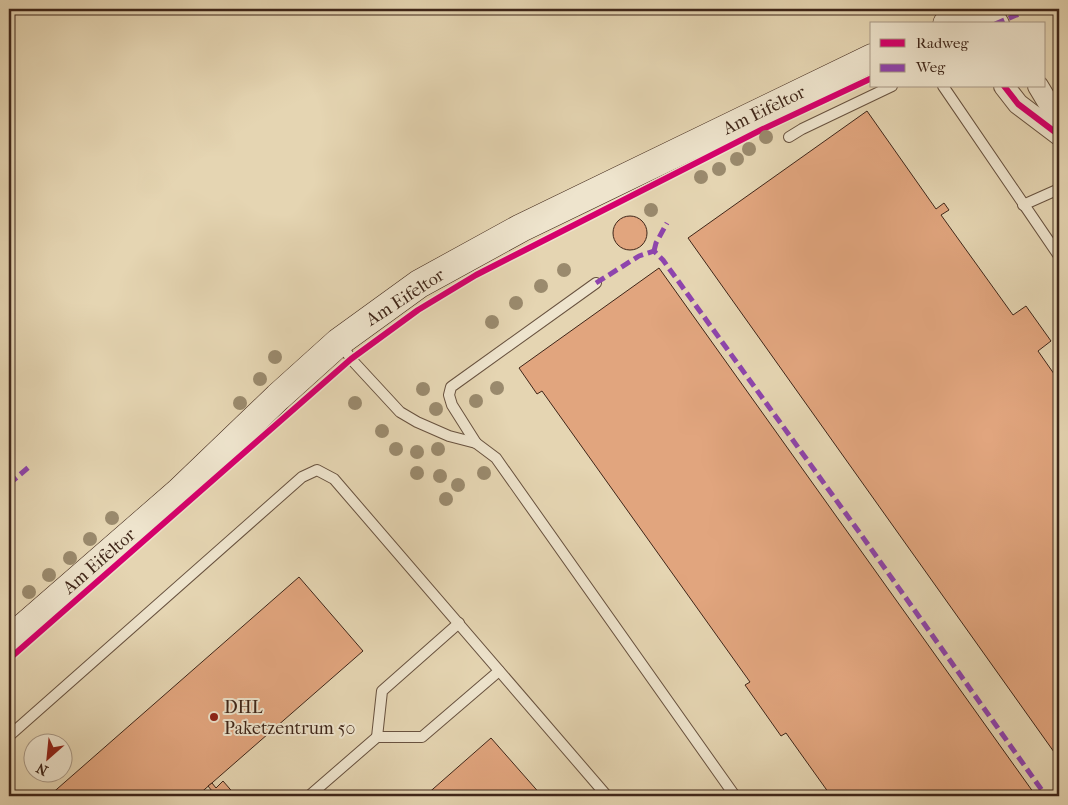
<svg xmlns="http://www.w3.org/2000/svg" width="1068" height="805" font-family="'IM FELL French Canon',serif">
	<style>
		.building { fill: #e1a57e; stroke: #3f2619 }
		.lines { fill: none; stroke-linecap: round; stroke-linejoin: round }
		.service-casing { stroke: #68523f; stroke-width: 12 }
		.minor-casing { stroke: #68523f; stroke-width: 22 }
		.secondary-casing { stroke: #3f2619; stroke-width: 29 }
		.service { stroke: #eee4cd; stroke-width: 10 }
		.minor { stroke: #eee4cd; stroke-width: 20 }
		.secondary { stroke: #eee4cd; stroke-width: 28 }
		.quiet { stroke: #8e44ad; stroke-width: 5; stroke-dasharray: 10 5; stroke-linecap: butt }
		.cycleway-casing { stroke: #eee4cd; stroke-width: 9 }
		.cycleway { stroke: #d6006c; stroke-width: 6 }
		.tree { fill: #9a8a6d }
		.poi-dot { fill: #8f2418; stroke: #eee4cd; stroke-width: 2 }
		.labels { text-anchor: middle; stroke-width: 4; stroke-linejoin: round; paint-order: stroke }
		.street-label { font-size: 18px; fill: #3f2619; stroke: #eee4cd }
		.poi-label { font-size: 18px; fill: #3f2619; stroke: #eee4cd; text-anchor: start }
	</style>
	<rect width="100%" height="100%" fill="#e5d5b2"/>
	<filter id="stains"><feTurbulence type="fractalNoise" baseFrequency=".004" numOctaves="4"/><feColorMatrix values="0 0 0 0 .2 0 0 0 0 .09 0 0 0 0 .02 0 0 0 .5 -.17"/></filter>
	<radialGradient id="worn" r=".72"><stop offset=".6" stop-color="#630" stop-opacity="0"/><stop offset="1" stop-color="#630" stop-opacity=".3"/></radialGradient>
	<g class="building">
		<path d="M 867,111 L 936,209 L 944,203 L 949,210 L 941,215 L 1013,315 L 1026,306 L 1051,341 L 1038,351 L 1059,381 L 1059,759 L 688,238 Z"/>
		<circle cx="630" cy="233" r="17"/>
		<path d="M 659,268 L 1036,796 L 831,796 L 786,733 L 781,736 L 745,685 L 750,682 L 542,391 L 537,394 L 519,368 Z"/>
		<path d="M 299,577 L 363,651 L 197,796 L 49,796 Z"/>
		<path d="M 491,738 L 542,796 L 425,796 Z"/>
		<path d="M 223,781 L 236,796 L 210,796 L 208,794 L 212,791 L 208,786 L 212,783 L 216,788 Z"/>
	</g>
	<g class="lines">
		<defs>
			<g id="service">
				<path d="M 943,86 L 1059,256"/>
				<path d="M 789,137 L 802,129 L 892,86"/>
				<path d="M 1023,205 L 1059,189"/>
				<path d="M 340,342 L 351,359 L 400,412 L 417,422 L 449,436 L 476,443 L 496,458 L 735,796"/>
				<path d="M 476,443 L 452,405 L 449,395 L 451,387 L 596,283"/>
				<path d="M 9,736 L 302,477 L 317,470 L 334,479 L 607,796"/>
				<path d="M 377,737 L 382,691 L 459,623"/>
				<path d="M 309,796 L 377,737 L 422,737 L 499,671"/>
			</g>
			<g id="minor">
				<path d="M 990,9 L 999,24"/>
				<path d="M 1004,86 L 1018,104 L 1059,135"/>
				<path d="M 1038,86 L 1059,121"/>
			</g>
			<g id="secondary">
				<path d="M 947,24 L 985,9"/>
				<path d="M 9,640 L 179,492 L 278,397 L 339,342 L 419,284 L 521,228 L 872,58"/>
			</g>
		</defs>
		<use href="#service" class="service-casing"/>
		<use href="#minor" class="minor-casing"/>
		<use href="#secondary" class="secondary-casing"/>
		<use href="#service" class="service"/>
		<use href="#minor" class="minor"/>
		<use href="#secondary" class="secondary"/>
		<g class="quiet">
			<path d="M 995,24 L 1031,9"/>
			<path d="M 654,251 L 656,243 L 667,223"/>
			<path d="M 596,283 L 639,256 L 654,251 L 663,260 L 862,536 L 1046,796"/>
			<path d="M 9,484 L 30,466"/>
		</g>
		<defs>
			<g id="cycleway">
				<path d="M 1004,86 L 1018,104 L 1059,135"/>
				<path d="M 9,659 L 351,359 L 418,310 L 476,275 L 763,129 L 872,78"/>
			</g>
		</defs>
		<use href="#cycleway" class="cycleway-casing"/>
		<use href="#cycleway" class="cycleway"/>
	</g>
	<g class="tree">
		<circle cx="766" cy="137" r="7"/>
		<circle cx="749" cy="149" r="7"/>
		<circle cx="737" cy="159" r="7"/>
		<circle cx="719" cy="169" r="7"/>
		<circle cx="701" cy="177" r="7"/>
		<circle cx="651" cy="210" r="7"/>
		<circle cx="564" cy="270" r="7"/>
		<circle cx="541" cy="286" r="7"/>
		<circle cx="516" cy="303" r="7"/>
		<circle cx="492" cy="322" r="7"/>
		<circle cx="275" cy="357" r="7"/>
		<circle cx="260" cy="379" r="7"/>
		<circle cx="497" cy="388" r="7"/>
		<circle cx="423" cy="389" r="7"/>
		<circle cx="476" cy="401" r="7"/>
		<circle cx="240" cy="403" r="7"/>
		<circle cx="355" cy="403" r="7"/>
		<circle cx="436" cy="409" r="7"/>
		<circle cx="382" cy="431" r="7"/>
		<circle cx="396" cy="449" r="7"/>
		<circle cx="438" cy="449" r="7"/>
		<circle cx="417" cy="452" r="7"/>
		<circle cx="417" cy="473" r="7"/>
		<circle cx="484" cy="473" r="7"/>
		<circle cx="440" cy="476" r="7"/>
		<circle cx="458" cy="485" r="7"/>
		<circle cx="446" cy="499" r="7"/>
		<circle cx="112" cy="518" r="7"/>
		<circle cx="90" cy="539" r="7"/>
		<circle cx="70" cy="558" r="7"/>
		<circle cx="49" cy="575" r="7"/>
		<circle cx="29" cy="592" r="7"/>
	</g>
	<circle class="poi-dot" cx="214" cy="717" r="5"/>
	<g class="labels">
		<g class="street-label">
			<text transform="translate(764 110) rotate(-26)" y="6">Am Eifeltor</text>
			<text transform="translate(405 297) rotate(-33)" y="6">Am Eifeltor</text>
			<text transform="translate(99 561) rotate(-41)" y="6">Am Eifeltor</text>
		</g>
		<g class="poi-label">
			<text x="224" y="713">DHL<tspan x="224" dy="21">Paketzentrum 50</tspan></text>
		</g>
	</g>
	<rect width="1068" height="805" fill="none" stroke="#e5d5b2" stroke-width="30"/>
	<rect x="10" y="10" width="1048" height="785" fill="none" stroke="#3f2619" stroke-width="2.5"/>
	<rect x="15" y="15" width="1038" height="775" fill="none" stroke="#3f2619"/>
	<rect x="870" y="22" width="175" height="65" fill="#eee4cd" stroke="#a89885"/>
	<rect x="880" y="39" width="25" height="8" fill="#d6006c" stroke="#a89885"/>
	<text x="916" y="48" font-size="15" fill="#3f2619">Radweg</text>
	<rect x="880" y="64" width="25" height="8" fill="#8e44ad" stroke="#a89885"/>
	<text x="916" y="72" font-size="15" fill="#3f2619">Weg</text>
	<g transform="translate(48 758) rotate(207)"><circle r="24" fill="#eee4cd" stroke="#a89885"/>
	<path d="M0-4L9 19L0 12L-9 19Z" fill="#8f2418"/>
	<text y="-8" font-size="14" font-weight="bold" text-anchor="middle" fill="#3f2619">N</text>
	</g>
	<rect width="100%" height="100%" filter="url(#stains)"/>
	<rect width="100%" height="100%" fill="url(#worn)"/>
</svg>
